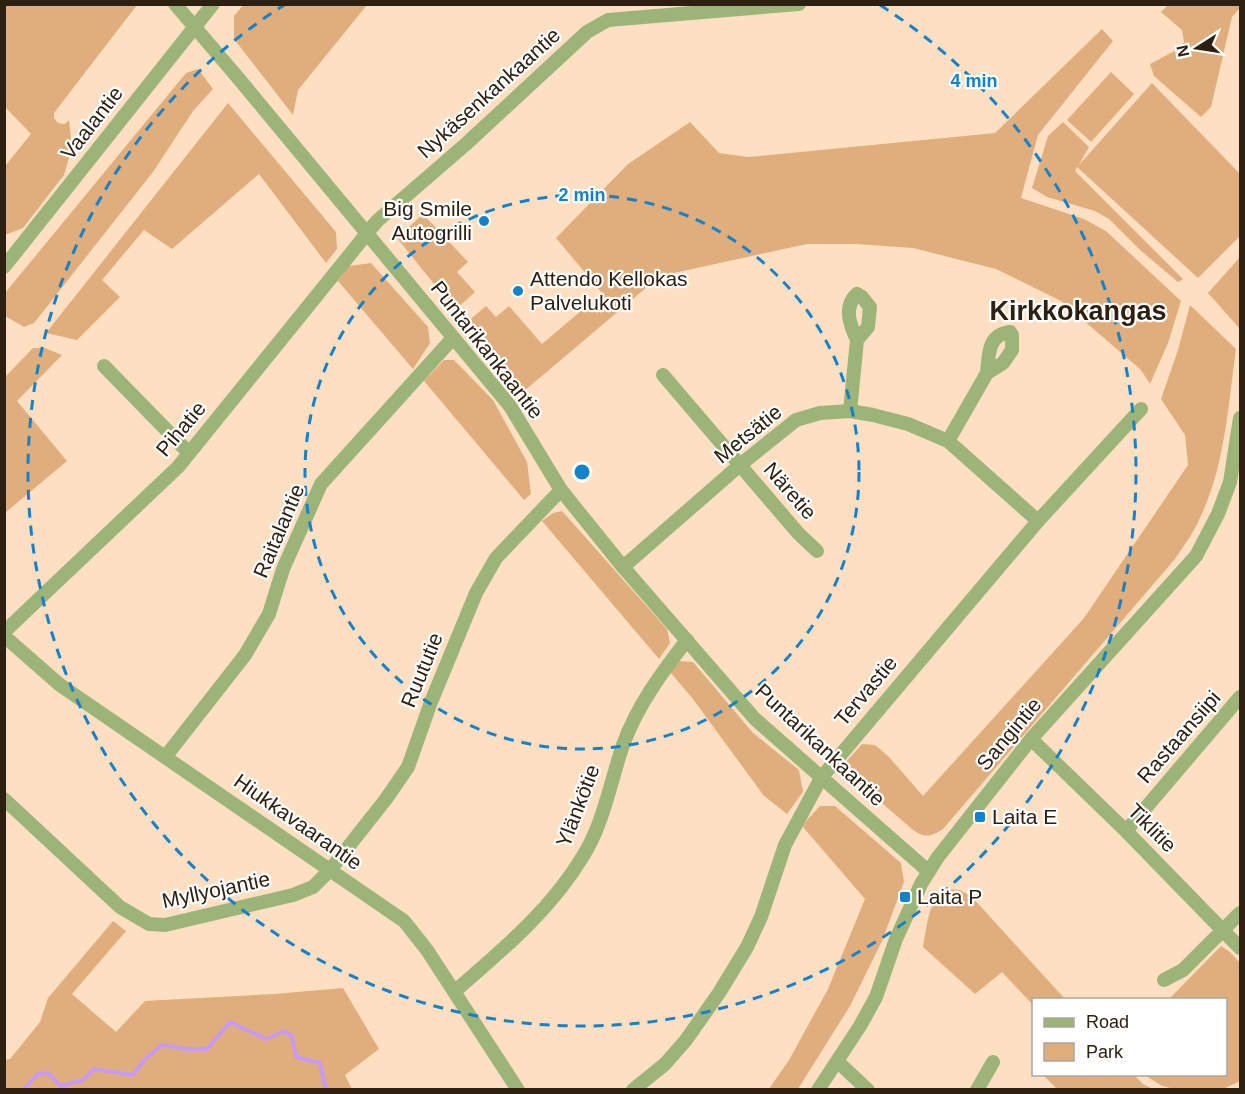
<svg xmlns="http://www.w3.org/2000/svg" width="1245" height="1094" font-family="Helvetica,sans-serif">
	<style>
		.green { fill: #e0ae7c }
		.lines { fill: none; stroke-linecap: round; stroke-linejoin: round }
		.stream { stroke: #c79bf5; stroke-width: 4 }
		.minor { stroke: #9cb477; stroke-width: 14 }
		.ring { fill: none; stroke: #1481cb; stroke-width: 3; stroke-dasharray: 10 8 }
		.poi-dot { fill: #1481cb; stroke: #fff; stroke-width: 2 }
		.labels { text-anchor: middle; stroke-width: 4.5; stroke-linejoin: round; paint-order: stroke }
		.street-label { font-size: 21px; fill: #2e2011; stroke: #fff }
		.poi-label { font-size: 21px; fill: #2e2011; stroke: #fff; text-anchor: start }
		.district-label { font-size: 27px; font-weight: bold; fill: #2e2011; stroke: #fff }
		.centre { fill: #1481cb; stroke: #fff; stroke-width: 3 }
		.ring-label { font-size: 18px; text-anchor: middle; font-weight: bold; fill: #1481cb; stroke: #fff; stroke-width: 4.5; stroke-linejoin: round; paint-order: stroke }
	</style>
	<rect width="100%" height="100%" fill="#ffdfc1"/>
	<g class="green">
		<path d="M 5,4 L 137,5 L 54,113 L 54,118 L 58,123 L 65,124 L 69,120 L 72,148 L 64,175 L 23,228 L 5,235 L 5,166 L 31,134 L 5,107 Z"/>
		<path d="M 244,4 L 367,4 L 367,5 L 298,90 L 293,115 L 234,39 L 234,16 Z"/>
		<path d="M 1168,5 L 1240,5 L 1240,8 L 1232,17 L 1211,107 L 1201,117 L 1154,76 L 1150,64 L 1178,49 L 1184,42 L 1182,30 L 1161,12 Z"/>
		<path d="M 1102,29 L 1113,41 L 1038,135 L 1021,198 L 1084,219 L 1106,231 L 1181,301 L 1168,343 L 1150,384 L 1141,370 L 1061,301 L 996,269 L 913,248 L 856,244 L 807,244 L 660,276 L 523,392 L 466,323 L 486,306 L 496,317 L 509,306 L 542,344 L 602,293 L 556,238 L 628,164 L 690,122 L 719,153 L 748,157 L 995,133 Z"/>
		<path d="M 198,69 L 213,89 L 193,111 L 153,172 L 34,323 L 24,327 L 5,316 L 5,293 L 186,73 Z"/>
		<path d="M 1111,72 L 1134,94 L 1091,142 L 1067,120 Z"/>
		<path d="M 1152,83 L 1240,174 L 1240,236 L 1198,278 L 1077,167 L 1075,171 L 1183,279 L 1178,282 L 1140,250 L 1109,219 L 1095,211 L 1047,197 L 1032,188 L 1048,136 L 1063,122 L 1089,147 L 1079,165 Z"/>
		<path d="M 228,103 L 336,232 L 337,249 L 326,263 L 259,174 L 172,249 L 144,230 L 102,280 L 120,297 L 77,340 L 46,333 Z"/>
		<path d="M 423,214 L 468,262 L 457,272 L 475,292 L 455,310 L 397,238 Z"/>
		<path d="M 1240,257 L 1240,329 L 1208,293 Z"/>
		<path d="M 371,263 L 428,327 L 430,343 L 413,369 L 338,281 L 349,266 Z"/>
		<path d="M 1190,305 L 1236,349 C 1228,407 1225,467 1199,520 C 1193,534 1183,547 1175,559 L 943,829 C 931,837 925,838 913,830 L 852,777 L 846,769 L 845,763 L 862,744 L 875,745 L 889,757 L 923,796 L 1084,618 L 1188,465 L 1185,435 L 1161,399 L 1178,350 Z"/>
		<path d="M 33,348 L 45,348 L 62,355 L 17,401 L 67,461 L 5,513 L 5,377 Z"/>
		<path d="M 444,360 L 454,360 L 493,400 L 527,462 L 531,494 L 524,500 L 424,381 Z"/>
		<path d="M 562,511 L 667,629 L 670,643 L 659,659 L 542,521 L 553,513 Z"/>
		<path d="M 678,661 L 693,662 L 753,733 L 799,770 L 803,792 L 787,814 L 764,796 L 693,699 L 670,672 Z"/>
		<path d="M 820,806 L 835,806 L 901,863 L 904,882 L 882,941 L 850,1006 L 798,1089 L 769,1089 L 789,1060 L 828,989 L 865,899 L 803,827 L 806,821 Z"/>
		<path d="M 944,889 L 960,890 L 972,897 L 1065,999 L 1034,1000 L 1033,1005 L 1002,972 L 975,994 L 923,947 C 927,927 928,902 944,889 Z"/>
		<path d="M 113,921 L 126,931 L 72,994 L 116,1032 L 145,1001 L 274,994 L 343,988 L 379,1049 L 345,1075 L 352,1089 L 5,1089 L 5,1060 L 10,1059 L 40,1022 L 48,998 Z"/>
		<path d="M 1221,946 L 1230,952 L 1240,963 L 1240,1081 L 1223,1089 L 1174,1089 L 1162,1086 L 1145,1075 L 1226,1074 L 1226,1000 L 1173,1000 L 1171,997 Z"/>
		<path d="M 1043,1075 L 1134,1075 L 1143,1084 L 1153,1089 L 1057,1089 Z"/>
	</g>
	<g class="lines">
		<path class="stream" d="M 23,1090 L 38,1074 L 48,1073 L 61,1086 L 83,1080 L 94,1069 L 133,1075 L 145,1059 L 162,1045 L 188,1049 L 207,1049 L 230,1022 L 266,1039 L 284,1031 L 292,1036 L 296,1057 L 320,1063 L 326,1090"/>
		<g class="minor">
			<path d="M 175,4 L 239,79 L 510,406 L 561,490 L 623,567 L 755,719 L 928,871"/>
			<path d="M 4,267 L 213,4"/>
			<path d="M 104,366 L 189,453"/>
			<path d="M 663,375 L 798,533 L 817,551"/>
			<path d="M 850,411 L 857,340 L 868,327 L 870,307 L 862,297 L 857,294 C 843,307 850,325 857,340"/>
			<path d="M 948,441 L 987,373 L 1003,363 L 1012,350 L 1012,335 L 1010,332 C 987,335 989,355 987,373"/>
			<path d="M 623,567 L 740,465 L 796,420 L 820,413 L 850,411 L 873,415 L 908,424 L 948,441 L 1038,521"/>
			<path d="M 4,632 L 178,467 L 377,221 L 466,144 L 587,32 L 608,20 L 799,4"/>
			<path d="M 4,636 L 60,685 L 404,921 L 427,950 L 518,1090"/>
			<path d="M 1031,739 L 1126,831 L 1240,948"/>
			<path d="M 166,756 L 245,655 L 269,614 L 283,569 L 321,484 L 453,338"/>
			<path d="M 4,799 L 120,907 L 149,924 L 165,925 L 293,895 L 313,887 L 330,870 L 386,799 L 408,767 L 431,702 L 476,593 L 496,558 L 561,490"/>
			<path d="M 1126,831 L 1240,697"/>
			<path d="M 1164,980 L 1183,970 L 1240,913"/>
			<path d="M 455,991 C 501,951 551,910 583,856 C 603,825 611,780 623,745 C 637,706 662,672 687,640"/>
			<path d="M 838,1062 L 868,1090"/>
			<path d="M 633,1090 L 665,1064 L 686,1040 L 719,993 L 747,947 L 761,917 L 785,845 L 821,778 L 1038,521 L 1141,409"/>
			<path d="M 818,1090 L 860,1026 L 876,997 L 896,939 L 921,884 L 938,857 L 1031,739 L 1196,556 L 1218,514 L 1230,482 L 1240,418"/>
			<path d="M 977,1090 L 993,1062"/>
		</g>
	</g>
	<g class="ring">
		<circle cx="582" cy="472" r="277"/>
		<path d="M880 5A554 554 0 1 1 284 5"/>
	</g>
	<g class="poi-dot">
		<circle cx="484" cy="221" r="6"/>
		<circle cx="518" cy="291" r="6"/>
		<rect x="974" y="811" width="12" height="12" rx="3"/>
		<rect x="899" y="891" width="12" height="12" rx="3"/>
	</g>
	<g class="labels">
		<g class="street-label">
			<text transform="translate(489 93) rotate(-42)" y="7">Nykäsenkankaantie</text>
			<text transform="translate(92 123) rotate(-52)" y="7">Vaalantie</text>
			<text transform="translate(487 350) rotate(52)" y="7">Puntarikankaantie</text>
			<text transform="translate(181 429) rotate(-50)" y="7">Pihatie</text>
			<text transform="translate(748 434) rotate(-39)" y="7">Metsätie</text>
			<text transform="translate(790 491) rotate(49)" y="7">Näretie</text>
			<text transform="translate(279 531) rotate(-67)" y="7">Raitalantie</text>
			<text transform="translate(422 670) rotate(-68)" y="7">Ruututie</text>
			<text transform="translate(866 691) rotate(-50)" y="7">Tervastie</text>
			<text transform="translate(1009 734) rotate(-50)" y="7">Sangintie</text>
			<text transform="translate(1179 737) rotate(-49)" y="7">Rastaansiipi</text>
			<text transform="translate(820 745) rotate(43)" y="7">Puntarikankaantie</text>
			<text transform="translate(578 806) rotate(-69)" y="7">Ylänkötie</text>
			<text transform="translate(298 822) rotate(35)" y="7">Hiukkavaarantie</text>
			<text transform="translate(1152 828) rotate(45)" y="7">Tiklitie</text>
			<text transform="translate(216 890) rotate(-12)" y="7">Myllyojantie</text>
		</g>
		<g class="poi-label">
			<text x="472" y="216" text-anchor="end">Big Smile<tspan x="472" dy="24">Autogrilli</tspan></text>
			<text x="530" y="286">Attendo Kellokas<tspan x="530" dy="24">Palvelukoti</tspan></text>
			<text x="992" y="824">Laita E</text>
			<text x="917" y="904">Laita P</text>
		</g>
		<g class="district-label">
			<text x="1078" y="320">Kirkkokangas</text>
		</g>
	</g>
	<circle cx="582" cy="472" r="9" class="centre"/>
	<g class="ring-label">
		<text x="974" y="87">4 min</text>
		<text x="582" y="201">2 min</text>
	</g>
	<rect width="1245" height="1094" fill="none" stroke="#2e2011" stroke-width="12"/>
	<rect x="1032" y="998" width="195" height="78" fill="#ffffff" stroke="#aba6a0" stroke-width="1.5"/>
	<rect x="1044" y="1018" width="30" height="9" fill="#9cb477" stroke="#aba6a0" stroke-width="1.5"/>
	<text x="1086" y="1028" font-size="18" fill="#2e2011">Road</text>
	<rect x="1044" y="1043" width="30" height="18" fill="#e0ae7c" stroke="#aba6a0" stroke-width="1.5"/>
	<text x="1086" y="1058" font-size="18" fill="#2e2011">Park</text>
	<g transform="translate(1197 48) rotate(258)" stroke="#ffffff" stroke-width="4.5" paint-order="stroke">
	<path d="M0-4.5L10 22L0 15L-10 22Z" fill="#2e2011"/>
	<text y="-9" font-size="16" font-weight="bold" text-anchor="middle" fill="#2e2011">N</text>
	</g>
</svg>
